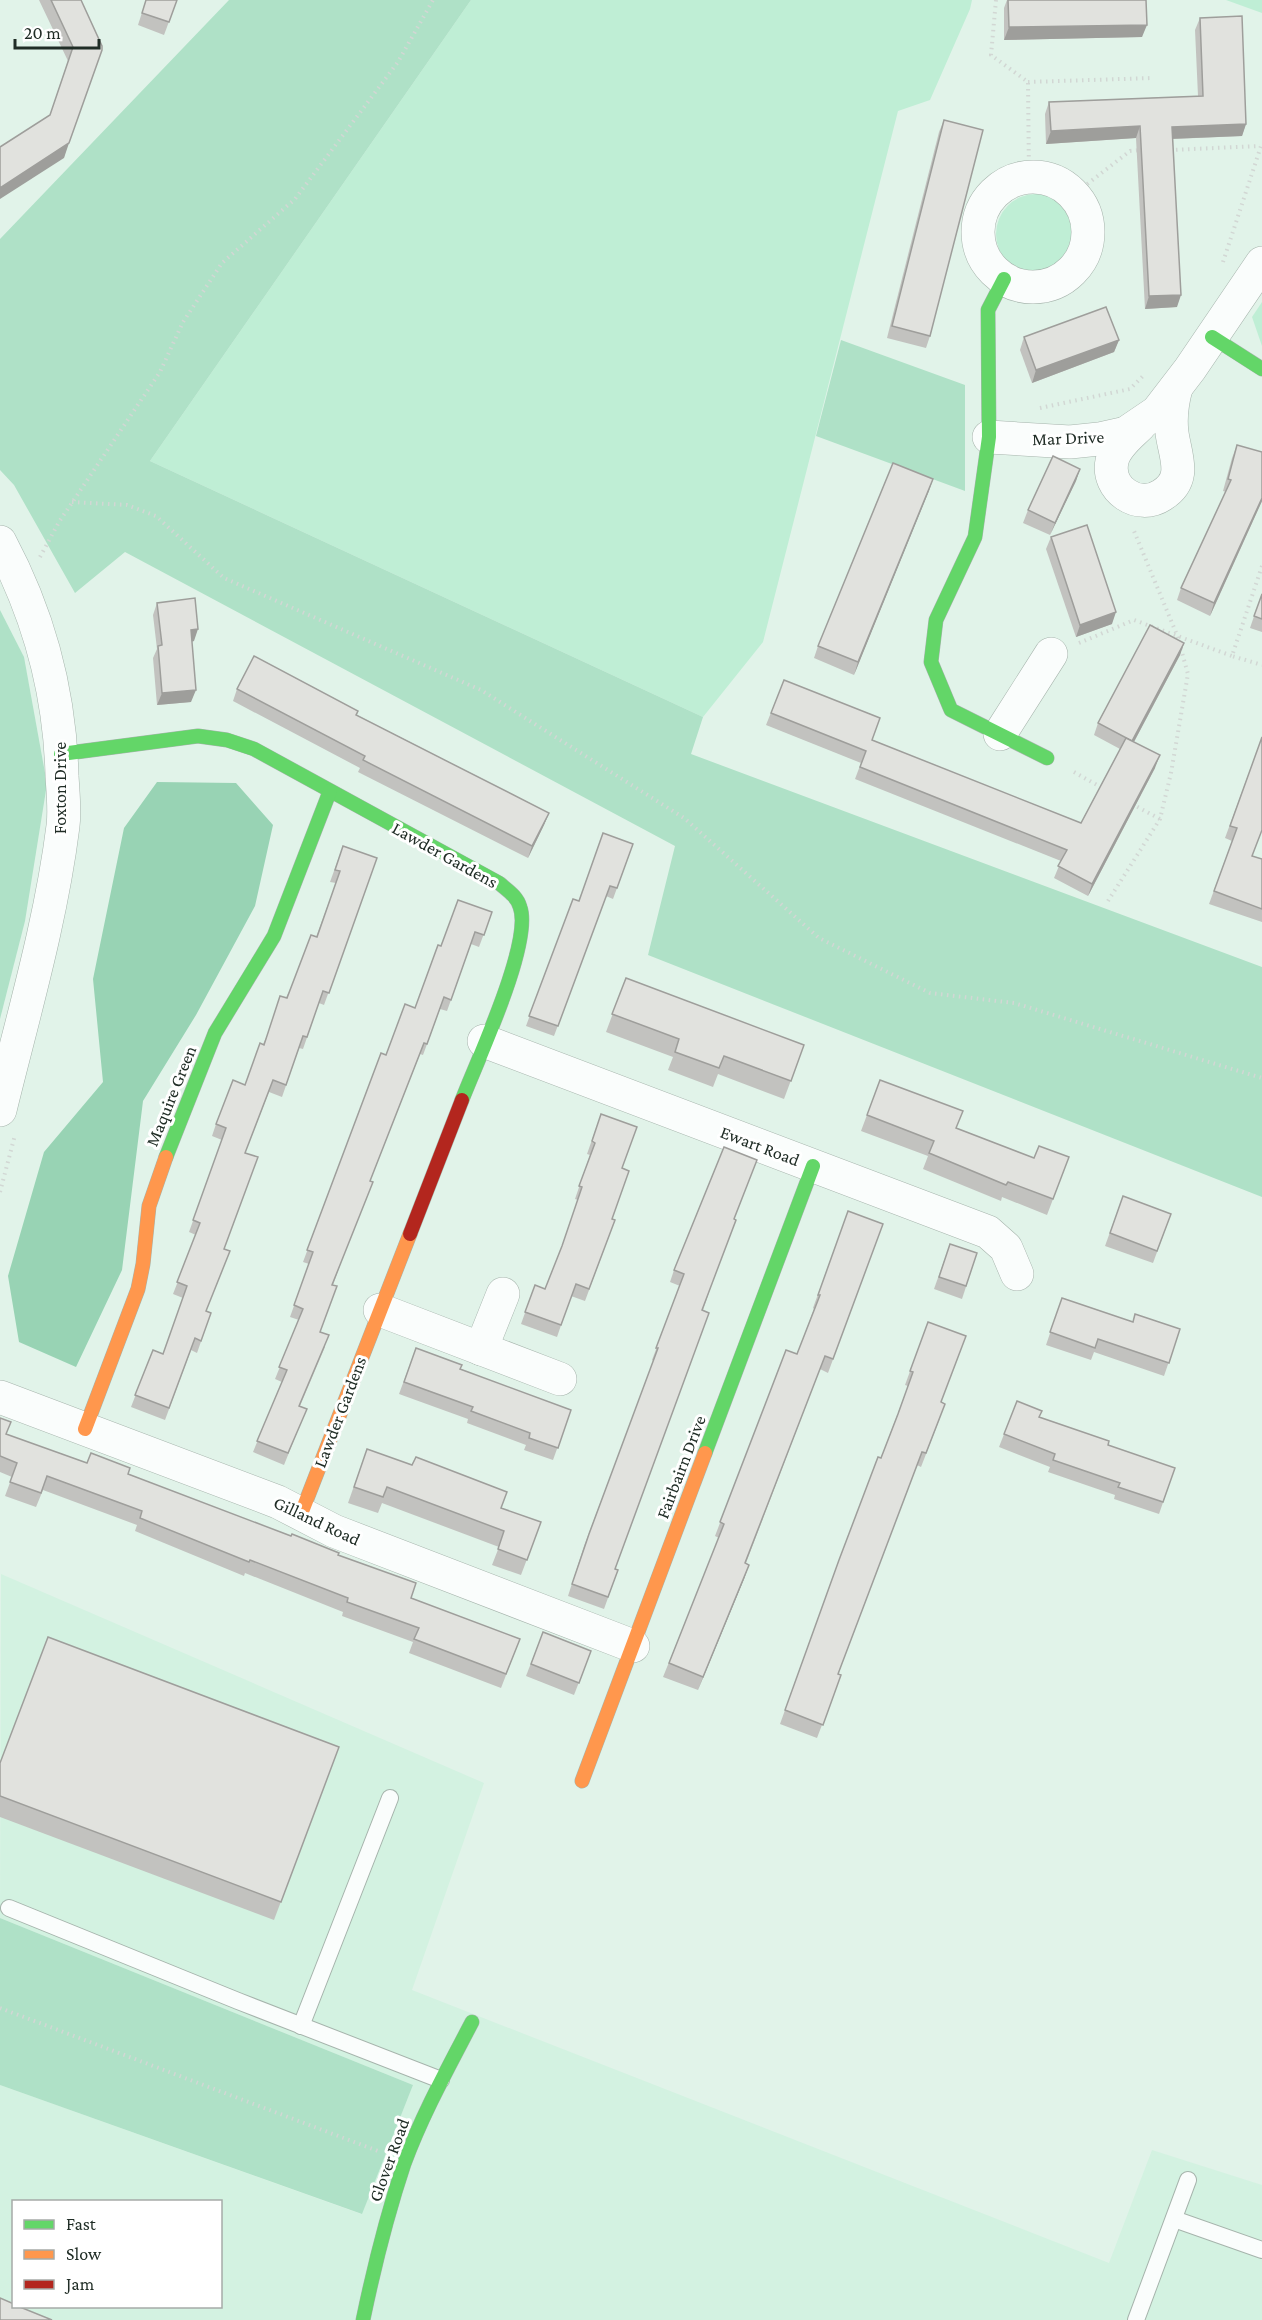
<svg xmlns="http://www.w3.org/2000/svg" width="1262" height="2320" font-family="'Crimson Pro',serif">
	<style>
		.built { fill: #d3f2e1; fill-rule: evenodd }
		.green { fill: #bfeed5 }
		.forest { fill: #afe1c7 }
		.water { fill: #98d3b4 }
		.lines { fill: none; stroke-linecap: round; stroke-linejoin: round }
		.lane-casing { stroke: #a6b4ac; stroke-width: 18 }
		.street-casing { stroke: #a6b4ac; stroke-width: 34 }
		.fast-casing { stroke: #a6b4ac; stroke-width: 15 }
		.slow-casing { stroke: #a6b4ac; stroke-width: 15 }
		.jam-casing { stroke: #a6b4ac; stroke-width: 15 }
		.path { stroke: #d2d7d4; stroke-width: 4; stroke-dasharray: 1.5 4.5; stroke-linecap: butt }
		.lane { stroke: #fafdfc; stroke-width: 16 }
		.street { stroke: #fafdfc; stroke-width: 33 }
		.fast { stroke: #63d668; stroke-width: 14 }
		.slow { stroke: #ff974d; stroke-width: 14 }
		.jam { stroke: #b3261e; stroke-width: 14 }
		.wall { fill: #c2c2bf }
		.shaded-wall { fill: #9e9e9b }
		.building { fill: #e1e2de; stroke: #9e9e9b; stroke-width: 1.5 }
		.labels { text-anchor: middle; stroke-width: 6; stroke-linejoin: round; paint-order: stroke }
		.street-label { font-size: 18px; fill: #202d26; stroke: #fff }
	</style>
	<rect width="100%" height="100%" fill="#e1f3e9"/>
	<path class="built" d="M 1,1574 L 484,1783 L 412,1990 L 1109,2263 L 1152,2150 L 1262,2185 L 1262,2320 L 0,2320 L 0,2085 L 361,2214 L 413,2085 L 0,1918 ZM 14,2202 L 220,2202 L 220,2306 L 14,2306 Z"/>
	<g class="green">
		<path d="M 471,0 L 972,0 L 970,9 L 930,100 L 898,111 L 763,642 L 703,717 L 150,461 Z"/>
		<path d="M 1226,0 L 1262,0 L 1262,13 Z"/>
		<circle cx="1036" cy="234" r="40"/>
		<path d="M 1262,302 L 1262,346 L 1252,317 Z"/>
	</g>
	<g class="forest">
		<path d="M 229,0 L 471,0 L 150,461 L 703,717 L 691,754 L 1262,967 L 1262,1197 L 648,955 L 675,846 L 125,552 L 75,593 L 14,485 L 0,470 L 0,239 Z"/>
		<path d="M 841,340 L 965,385 L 965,491 L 816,436 Z"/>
		<path d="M 0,610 L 24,657 L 47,784 L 25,921 L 0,1019 Z"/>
		<path d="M 0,1918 L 413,2085 L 362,2214 L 0,2085 Z"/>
	</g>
	<path class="water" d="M 157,782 L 236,783 L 273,825 L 255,906 L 196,1015 L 143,1101 L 122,1270 L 76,1367 L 19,1342 L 8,1276 L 44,1152 L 103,1082 L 93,979 L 124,828 Z"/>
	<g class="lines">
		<defs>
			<g id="lane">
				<path d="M 9,1908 L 238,2001 L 441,2080"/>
				<path d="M 301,2026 L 390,1798"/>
				<path d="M 1174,2219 L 1262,2250"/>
				<path d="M 1136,2320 L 1188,2180"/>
			</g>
			<g id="street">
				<circle cx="1033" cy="232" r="55"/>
				<path d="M 1140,425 C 1130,435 1115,446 1112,461 C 1106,489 1138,511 1162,495 C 1188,479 1175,456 1172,433 C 1170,417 1172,403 1176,388"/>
				<path d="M 989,437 L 1070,442 L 1099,439 L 1126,433 L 1157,412 L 1190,369 L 1262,263"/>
				<path d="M 0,542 C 39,615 60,693 62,776 C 63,793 65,810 63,826 C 51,922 23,1016 0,1110"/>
				<path d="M 1000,734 L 1051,654"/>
				<path d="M 484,1041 L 988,1232 L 1006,1248 L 1017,1274"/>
				<path d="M 380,1310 L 560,1379"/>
				<path d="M 481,1349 L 503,1294"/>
				<path d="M 0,1397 L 278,1502 L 334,1531 L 633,1646"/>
			</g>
			<g id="fast">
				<path d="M 1004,279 L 988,310 L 989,437 L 975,537 L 936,620 L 931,662 L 951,710 L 1047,758"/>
				<path d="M 1212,337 L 1262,369"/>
				<path d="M 61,754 L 198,736 L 227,740 L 254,749 L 499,883 C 507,890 517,896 520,907 C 533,942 477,1061 462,1100"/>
				<path d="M 166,1157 L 215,1033 L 274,936 L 330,791"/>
				<path d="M 705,1453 L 813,1166"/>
				<path d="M 363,2320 C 374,2267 387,2215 404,2164 C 422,2115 448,2068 472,2022"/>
			</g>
			<g id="slow">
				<path d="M 85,1429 L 138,1289 L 143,1264 L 149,1206 L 166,1157"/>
				<path d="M 301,1514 L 410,1234"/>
				<path d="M 582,1781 L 705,1453"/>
			</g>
			<path id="jam" d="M 410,1234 L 462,1100"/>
		</defs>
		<use href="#lane" class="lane-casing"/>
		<use href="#street" class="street-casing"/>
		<use href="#fast" class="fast-casing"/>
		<use href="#slow" class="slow-casing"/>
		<use href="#jam" class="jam-casing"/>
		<g class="path">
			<path d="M 996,0 L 991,55 L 1028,82 L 1029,178"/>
			<path d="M 1028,82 L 1153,78"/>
			<path d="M 1170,150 L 1260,146"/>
			<path d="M 1073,195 L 1130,151 L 1141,150"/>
			<path d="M 1223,262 L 1262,143"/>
			<path d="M 1040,408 L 1130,389 L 1144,375"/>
			<path d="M 72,502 L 127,505 L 156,516 L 224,578 L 481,690 L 684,818 L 819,938 L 930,993 L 1014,1003 L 1262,1078"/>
			<path d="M 40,557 L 59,522 L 160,372 L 183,322 L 222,263 L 295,199 L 398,62 L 433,0"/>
			<path d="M 1262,566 L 1232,656 L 1262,665"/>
			<path d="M 1079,643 L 1134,620 L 1232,656"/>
			<path d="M 1074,772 L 1104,789"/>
			<path d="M 1132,804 L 1160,819"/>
			<path d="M 1108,901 L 1160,819 L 1171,773 L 1188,674 L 1177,635 L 1134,531"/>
			<path d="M 0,1192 L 15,1135"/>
			<path d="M 0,2008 L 378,2151"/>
		</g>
		<use href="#lane" class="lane"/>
		<use href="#street" class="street"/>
		<use href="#fast" class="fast"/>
		<use href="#slow" class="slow"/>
		<use href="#jam" class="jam"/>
	</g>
	<g class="wall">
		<path d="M 39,0 L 81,0 L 64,158 L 50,115 L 68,61 Z"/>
		<path d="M 146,0 L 177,0 L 164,35 L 138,25 Z"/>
		<path d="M 1007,0 L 1146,0 L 1142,37 L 1004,40 L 1004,8 Z"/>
		<path d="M 1200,18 L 1246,124 L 1242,136 L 1173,139 L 1177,307 L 1145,309 L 1136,138 L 1046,144 L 1045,114 L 1049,102 L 1198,96 L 1195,30 Z"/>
		<path d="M 944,120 L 930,336 L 926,348 L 887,338 L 939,132 Z"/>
		<path d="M 1024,337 L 1119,340 L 1114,352 L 1032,383 L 1020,350 Z"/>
		<path d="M 1237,445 L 1262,501 L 1210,616 L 1177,600 L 1181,588 L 1226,492 L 1223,491 L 1232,458 Z"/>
		<path d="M 1080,469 L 1076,481 L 1050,535 L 1023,523 L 1028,510 Z"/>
		<path d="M 933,479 L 854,675 L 814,658 L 818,646 Z"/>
		<path d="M 1051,537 L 1112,624 L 1076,637 L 1046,549 Z"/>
		<path d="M 1262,593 L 1262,632 L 1250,628 Z"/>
		<path d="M 157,603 L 194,641 L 192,642 L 191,702 L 157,705 L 153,658 L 157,649 L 153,615 Z"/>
		<path d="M 1184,643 L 1180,655 L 1134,742 L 1155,768 L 1088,896 L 1054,878 L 1061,861 L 855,779 L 861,763 L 766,725 L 784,680 L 872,740 L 1081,823 L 1120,749 L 1094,735 L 1098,723 Z"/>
		<path d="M 237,689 L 358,711 L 357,715 L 549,813 L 544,825 L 528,858 L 358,772 L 360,768 L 233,701 Z"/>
		<path d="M 1262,737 L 1252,856 L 1262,859 L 1262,922 L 1209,904 L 1232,841 L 1225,838 Z"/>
		<path d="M 633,844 L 613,899 L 606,896 L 554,1036 L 526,1026 L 573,899 L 579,901 Z"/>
		<path d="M 343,846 L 377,858 L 324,1005 L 319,1003 L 303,1049 L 299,1048 L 282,1097 L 269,1092 L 245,1153 L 224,1249 L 206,1311 L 211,1313 L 197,1353 L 191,1350 L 165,1420 L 131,1407 L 153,1350 L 163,1354 L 183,1298 L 173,1294 L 196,1235 L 189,1232 L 222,1140 L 212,1136 L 216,1124 L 245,1085 L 263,1044 L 316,937 L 336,883 L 330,882 Z"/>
		<path d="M 492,912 L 479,947 L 471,944 L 447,1011 L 440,1009 L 423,1055 L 420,1054 L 370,1181 L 333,1285 L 320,1332 L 325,1347 L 300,1406 L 302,1420 L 284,1465 L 253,1452 L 282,1382 L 275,1379 L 299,1320 L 290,1317 L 309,1264 L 303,1262 L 381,1053 L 386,1055 L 415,1008 L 441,946 Z"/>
		<path d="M 626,978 L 804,1045 L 784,1099 L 718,1074 L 713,1087 L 668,1070 L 673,1057 L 606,1032 Z"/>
		<path d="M 880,1080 L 956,1128 L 1034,1158 L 1069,1157 L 1047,1215 L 1002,1197 L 1001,1201 L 923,1169 L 928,1156 L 861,1131 Z"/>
		<path d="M 601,1114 L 622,1168 L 612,1219 L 615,1220 L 585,1301 L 571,1296 L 557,1337 L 521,1324 L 535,1285 L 545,1289 L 561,1249 L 578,1200 L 575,1199 L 590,1155 L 587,1154 Z"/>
		<path d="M 1123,1196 L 1171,1214 L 1153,1263 L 1105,1246 Z"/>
		<path d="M 848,1211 L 883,1224 L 828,1373 L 820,1369 L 746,1563 L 749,1565 L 744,1579 L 698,1690 L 663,1677 L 719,1538 L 715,1536 L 786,1350 L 797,1354 L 814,1309 L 813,1308 Z"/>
		<path d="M 734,1219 L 615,1569 L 618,1570 L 604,1609 L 568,1596 L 584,1546 L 654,1361 L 652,1360 L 680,1286 L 670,1282 L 674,1270 Z"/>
		<path d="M 950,1244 L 977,1253 L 962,1299 L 934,1289 Z"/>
		<path d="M 1062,1298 L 1133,1322 L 1180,1329 L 1164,1376 L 1094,1352 L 1091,1360 L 1046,1345 Z"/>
		<path d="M 928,1322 L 941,1403 L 940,1418 L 921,1467 L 917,1465 L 838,1674 L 841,1675 L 817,1738 L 780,1724 L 839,1560 L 881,1458 L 908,1386 L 905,1385 Z"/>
		<path d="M 416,1348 L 460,1369 L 571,1410 L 553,1460 L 524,1450 L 526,1445 L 467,1423 L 468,1419 L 399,1394 Z"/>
		<path d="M 1017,1401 L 1039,1417 L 1108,1445 L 1175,1468 L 1159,1514 L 1114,1499 L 1115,1495 L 1048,1472 L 1050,1467 L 999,1447 Z"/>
		<path d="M 0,1418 L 6,1434 L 87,1463 L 128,1474 L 338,1555 L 411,1598 L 520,1639 L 501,1688 L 409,1653 L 413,1642 L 342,1616 L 343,1612 L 245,1573 L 244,1576 L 135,1531 L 137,1525 L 43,1490 L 36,1507 L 5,1496 L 12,1477 L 0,1472 Z"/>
		<path d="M 367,1449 L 501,1508 L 541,1522 L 521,1575 L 492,1565 L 499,1547 L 382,1503 L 378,1513 L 348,1503 Z"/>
		<path d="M 543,1632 L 591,1651 L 574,1695 L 526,1676 Z"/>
		<path d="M 339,1747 L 274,1920 L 0,1817 L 0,1763 Z"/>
	</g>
	<g class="shaded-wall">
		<path d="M 1147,25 L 1142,37 L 1004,40 L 1009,27 Z"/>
		<path d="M 1246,124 L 1242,136 L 1168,139 L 1172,127 Z"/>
		<path d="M 1140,126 L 1136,138 L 1046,144 L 1051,131 Z"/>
		<path d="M 69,143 L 64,158 L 0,199 L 0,188 Z"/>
		<path d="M 1181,295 L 1177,307 L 1145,309 L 1149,296 Z"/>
		<path d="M 1119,340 L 1114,352 L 1032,383 L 1036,370 Z"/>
		<path d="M 1080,469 L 1076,481 L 1050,535 L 1055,523 Z"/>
		<path d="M 933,479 L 929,491 L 854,675 L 858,662 Z"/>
		<path d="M 1262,498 L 1262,501 L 1210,616 L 1214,603 Z"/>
		<path d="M 1116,612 L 1112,624 L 1076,637 L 1080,625 Z"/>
		<path d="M 198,629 L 194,641 L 186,642 L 191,630 Z"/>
		<path d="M 1184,643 L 1180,655 L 1128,753 L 1132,741 Z"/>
		<path d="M 196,690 L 191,702 L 157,705 L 162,693 Z"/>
		<path d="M 1160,755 L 1155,768 L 1088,896 L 1092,884 Z"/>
		<path d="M 549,813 L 544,825 L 528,858 L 532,846 Z"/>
		<path d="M 749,1565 L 744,1579 L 698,1690 L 703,1677 Z"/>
	</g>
	<g class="building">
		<path d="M 51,0 L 81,0 L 102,46 L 102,50 L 69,143 L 0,188 L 0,147 L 50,115 L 73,47 Z"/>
		<path d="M 146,0 L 177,0 L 169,22 L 142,13 Z"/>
		<path d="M 1008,0 L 1146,0 L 1147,25 L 1009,27 Z"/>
		<path d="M 1242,16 L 1246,124 L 1172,127 L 1181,295 L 1149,296 L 1140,126 L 1051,131 L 1049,102 L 1203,96 L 1200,18 Z"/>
		<path d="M 944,120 L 983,130 L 930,336 L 892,326 Z"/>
		<path d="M 1106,307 L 1119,340 L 1036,370 L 1024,337 Z"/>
		<path d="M 1237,445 L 1262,452 L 1262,498 L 1214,603 L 1181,588 L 1231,480 L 1228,479 Z"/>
		<path d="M 1053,456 L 1080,469 L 1055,523 L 1028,510 Z"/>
		<path d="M 893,463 L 933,479 L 858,662 L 818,646 Z"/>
		<path d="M 1087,525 L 1116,612 L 1080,625 L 1051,537 Z"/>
		<path d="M 1262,594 L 1262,619 L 1254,616 Z"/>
		<path d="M 195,598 L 198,629 L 191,630 L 196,690 L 162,693 L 158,646 L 162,645 L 157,603 Z"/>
		<path d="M 1150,625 L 1184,643 L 1132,741 L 1098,723 Z"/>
		<path d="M 254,656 L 358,711 L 356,715 L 549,813 L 532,846 L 363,760 L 365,756 L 237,689 Z"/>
		<path d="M 784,680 L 880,718 L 872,740 L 1081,823 L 1126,738 L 1160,755 L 1092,884 L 1058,866 L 1067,850 L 860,767 L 866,751 L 771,713 Z"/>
		<path d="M 1262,737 L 1262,830 L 1252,856 L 1262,859 L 1262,909 L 1214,891 L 1237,828 L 1230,826 Z"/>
		<path d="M 603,833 L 633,844 L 617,888 L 610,886 L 558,1026 L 529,1016 L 573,899 L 579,901 Z"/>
		<path d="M 343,846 L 377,858 L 329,993 L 323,991 L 307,1037 L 303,1036 L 286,1085 L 273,1080 L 245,1153 L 258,1157 L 224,1249 L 230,1251 L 206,1311 L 211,1313 L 201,1341 L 195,1338 L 169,1408 L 135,1395 L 153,1350 L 163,1354 L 187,1286 L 177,1282 L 200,1223 L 193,1220 L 226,1128 L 216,1124 L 233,1080 L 245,1085 L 260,1043 L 264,1045 L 280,996 L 287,998 L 311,935 L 317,937 L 340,871 L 335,870 Z"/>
		<path d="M 458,900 L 492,912 L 484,935 L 475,932 L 451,1000 L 444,997 L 427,1044 L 424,1043 L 370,1181 L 373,1182 L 332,1285 L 337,1286 L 320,1332 L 329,1335 L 299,1406 L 307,1409 L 288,1453 L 257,1441 L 287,1370 L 279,1367 L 303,1309 L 294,1305 L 313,1252 L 307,1250 L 381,1053 L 386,1055 L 405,1004 L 415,1008 L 438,945 L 441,946 Z"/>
		<path d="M 626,978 L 804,1045 L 791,1081 L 724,1056 L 719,1068 L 675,1052 L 679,1039 L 612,1014 Z"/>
		<path d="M 880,1080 L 963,1111 L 956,1128 L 1034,1158 L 1039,1146 L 1069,1157 L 1053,1199 L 1008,1182 L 1006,1185 L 929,1153 L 934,1141 L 867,1115 Z"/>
		<path d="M 601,1114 L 637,1127 L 622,1168 L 629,1171 L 612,1219 L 615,1220 L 589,1289 L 576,1284 L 561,1325 L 525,1312 L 535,1285 L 545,1289 L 562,1246 L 582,1187 L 579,1186 L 595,1143 L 592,1141 Z"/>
		<path d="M 724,1147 L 757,1160 L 734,1219 L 736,1220 L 702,1310 L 709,1313 L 615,1569 L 618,1570 L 608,1597 L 572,1584 L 589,1534 L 658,1348 L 656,1348 L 684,1274 L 674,1270 Z"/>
		<path d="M 1123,1196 L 1171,1214 L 1157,1251 L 1110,1233 Z"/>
		<path d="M 848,1211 L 883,1224 L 833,1359 L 825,1356 L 745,1563 L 749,1565 L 703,1677 L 669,1663 L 724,1524 L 720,1522 L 786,1350 L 797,1354 L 820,1295 L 818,1295 Z"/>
		<path d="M 950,1244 L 977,1253 L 966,1286 L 939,1277 Z"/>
		<path d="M 1062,1298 L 1133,1322 L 1135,1314 L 1180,1329 L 1169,1363 L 1098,1339 L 1095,1348 L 1050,1332 Z"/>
		<path d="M 928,1322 L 966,1336 L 941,1402 L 945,1404 L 926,1453 L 922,1452 L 838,1674 L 841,1675 L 823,1725 L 785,1710 L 839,1560 L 878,1457 L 881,1458 L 898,1414 L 913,1372 L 910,1371 Z"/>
		<path d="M 416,1348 L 462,1365 L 460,1369 L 571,1410 L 558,1448 L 529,1438 L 530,1433 L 471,1411 L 473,1407 L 404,1382 Z"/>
		<path d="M 1017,1401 L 1042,1411 L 1039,1417 L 1109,1441 L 1108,1445 L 1175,1468 L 1163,1502 L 1118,1487 L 1120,1483 L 1053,1460 L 1055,1454 L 1004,1434 Z"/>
		<path d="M 0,1418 L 11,1422 L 6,1434 L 87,1463 L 91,1453 L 130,1468 L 128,1474 L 291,1536 L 292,1534 L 339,1553 L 338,1555 L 416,1583 L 411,1598 L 520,1639 L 506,1674 L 414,1639 L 419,1628 L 347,1602 L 348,1598 L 250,1560 L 249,1562 L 140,1518 L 142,1511 L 47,1476 L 41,1493 L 10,1482 L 17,1463 L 0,1456 Z"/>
		<path d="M 367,1449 L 412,1465 L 416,1457 L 507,1492 L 501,1508 L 541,1522 L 527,1560 L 498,1549 L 504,1531 L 387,1487 L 383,1497 L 354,1487 Z"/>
		<path d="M 543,1632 L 591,1651 L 579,1683 L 531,1664 Z"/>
		<path d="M 48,1637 L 339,1747 L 281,1902 L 0,1796 L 0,1763 Z"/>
		<path d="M 0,2298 L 14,2304 L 14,2307 L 20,2307 L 52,2320 L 0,2320 Z"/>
	</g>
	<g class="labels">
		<g class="street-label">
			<text transform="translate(1068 438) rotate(-2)" y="6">Mar Drive</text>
			<text transform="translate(60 788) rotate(-90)" y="6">Foxton Drive</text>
			<text transform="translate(445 855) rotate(29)" y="6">Lawder Gardens</text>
			<text transform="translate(171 1096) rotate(-68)" y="6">Maquire Green</text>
			<text transform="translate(760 1146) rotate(21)" y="6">Ewart Road</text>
			<text transform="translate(340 1412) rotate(-69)" y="6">Lawder Gardens</text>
			<text transform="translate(681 1467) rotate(-69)" y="6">Fairbairn Drive</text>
			<text transform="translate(317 1521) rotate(25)" y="6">Gilland Road</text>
			<text transform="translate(389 2160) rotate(-70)" y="6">Glover Road</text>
		</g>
	</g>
	<rect x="12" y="2200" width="210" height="108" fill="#ffffff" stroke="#a6aba8" stroke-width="1.5"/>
	<rect x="24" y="2220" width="30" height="9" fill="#63d668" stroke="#a6aba8" stroke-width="1.5"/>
	<text x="66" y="2230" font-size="18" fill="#202d26">Fast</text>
	<rect x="24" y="2250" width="30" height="9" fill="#ff974d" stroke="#a6aba8" stroke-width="1.5"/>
	<text x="66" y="2260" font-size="18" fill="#202d26">Slow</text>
	<rect x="24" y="2280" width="30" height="9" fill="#b3261e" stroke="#a6aba8" stroke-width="1.5"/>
	<text x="66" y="2290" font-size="18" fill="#202d26">Jam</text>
	<path d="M15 39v9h84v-9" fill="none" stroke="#202d26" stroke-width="3"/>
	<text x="24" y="39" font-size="18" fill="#202d26" stroke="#ffffff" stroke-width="4.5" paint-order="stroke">20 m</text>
</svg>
